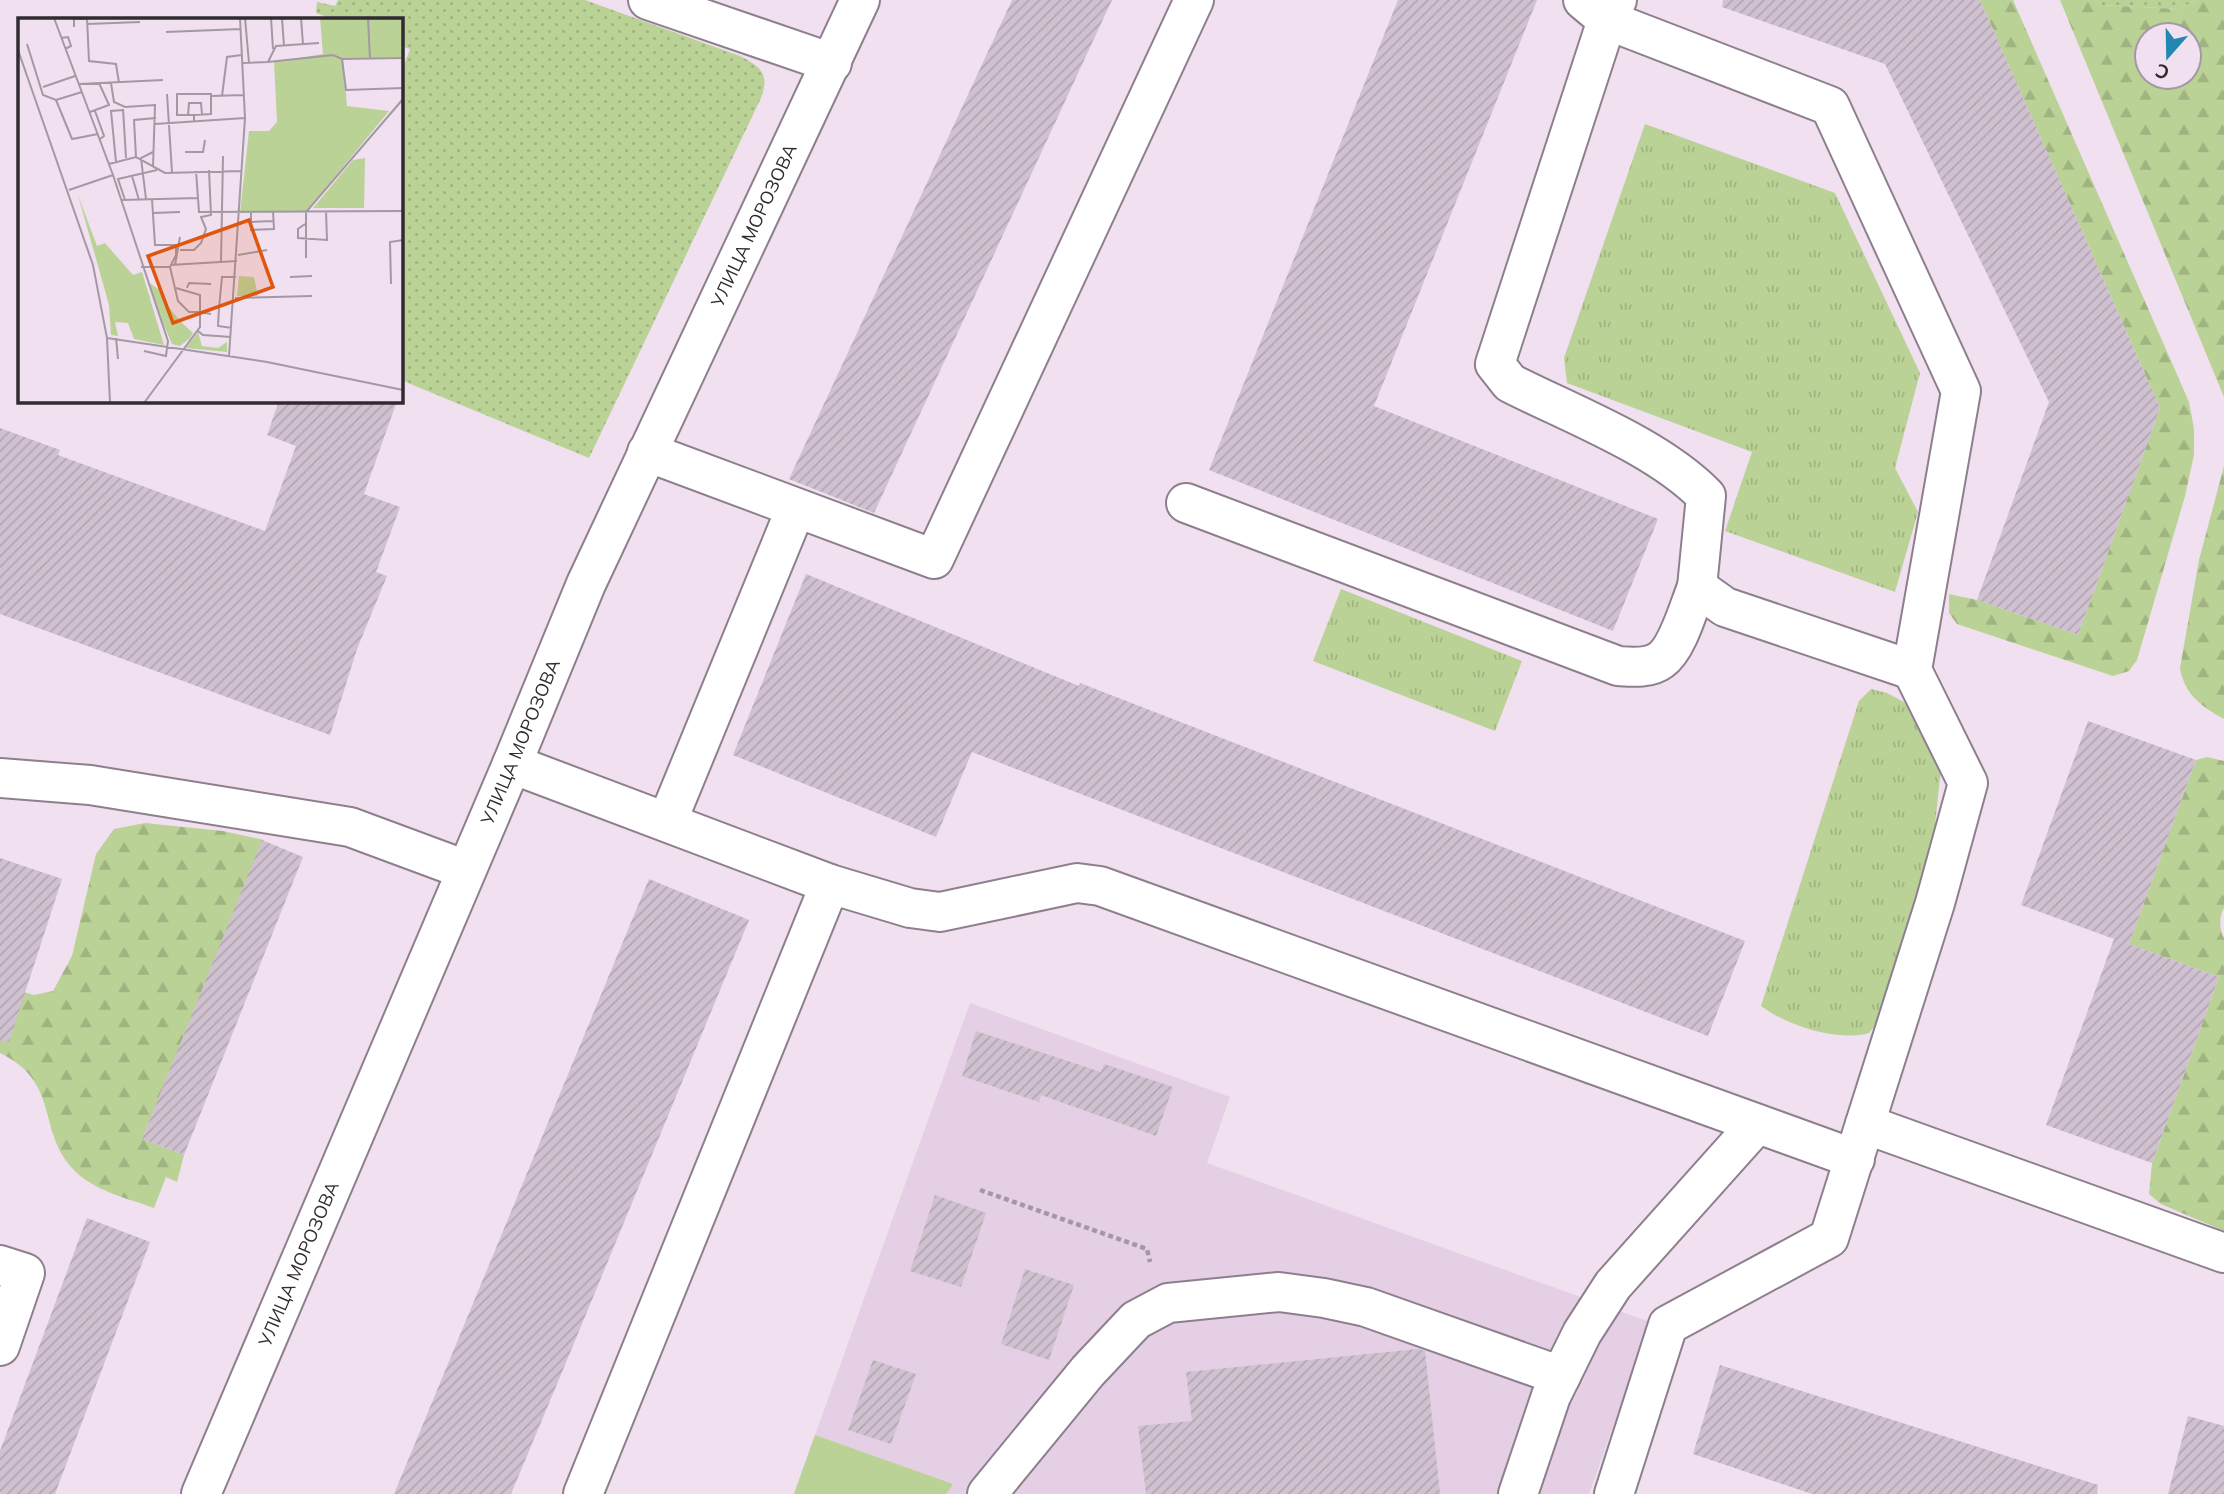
<svg xmlns="http://www.w3.org/2000/svg" width="2224" height="1494" font-family="Mulish,sans-serif">
	<style>
		.built { fill: #e4cfe4 }
		.grass { fill: url(#grass-dots) }
		.forest { fill: url(#forest-firs); fill-rule: evenodd }
		.park { fill: url(#park-tufts) }
		.pitch { fill: #bad296 }
		.building { fill: url(#building-hatch) }
		.lines { fill: none; stroke-linecap: round; stroke-linejoin: round }
		.minor-casing { stroke: #8e7f8e; stroke-width: 42 }
		.path { stroke: #a397a3; stroke-width: 4.5; stroke-dasharray: 5 3.5; stroke-linecap: butt }
		.minor { stroke: #fff; stroke-width: 38 }
		.labels { text-anchor: middle; stroke-width: 5; stroke-linejoin: round; paint-order: stroke }
		.street-label { font-size: 18px; fill: #312b31; stroke: #f0e0f0 }
		.inset-road { fill: none; stroke: #a498a4; stroke-width: 2 }
		.view { fill: #df570e; fill-opacity: 0.15; stroke: #df570e; stroke-width: 3.5 }
		.inset-edge { fill: none; stroke: #312b31; stroke-width: 3.5 }
	</style>
	<defs>
		<pattern id="grass-dots" width="8" height="8" patternUnits="userSpaceOnUse" patternTransform="scale(1.75)"><rect width="8" height="8" fill="#bad296"/><path d="M2 2h.1M6 6h.1" fill="none" stroke="#a0b482" stroke-width="1.8" stroke-linecap="round"/></pattern>
		<pattern id="forest-firs" width="22" height="20" patternUnits="userSpaceOnUse" patternTransform="scale(1.75)"><rect width="22" height="20" fill="#bad296"/><path d="M5 1l3.5 6h-7zM16 11l3.5 6h-7z" fill="#a0b482"/></pattern>
		<pattern id="park-tufts" width="24" height="20" patternUnits="userSpaceOnUse" patternTransform="scale(1.75)"><rect width="24" height="20" fill="#bad296"/><path d="M3 7l-1-3M5 7V3M7 7l1-3M15 17l-1-3M17 17v-4M19 17l1-3" fill="none" stroke="#a0b482"/></pattern>
		<pattern id="building-hatch" width="6" height="6" patternUnits="userSpaceOnUse" patternTransform="scale(1.75)"><rect width="6" height="6" fill="#d0c1d0"/><path d="M-1 1l2-2M0 6l6-6M5 7l2-2" fill="none" stroke="#b3a6b3"/></pattern>
	</defs>
	<rect width="100%" height="100%" fill="#f0e0f0"/>
	<path class="built" d="M 970,1003 L 1230,1097 L 1207,1163 L 1650,1322 L 1589,1494 L 794,1494 Z"/>
	<g class="grass">
		<path d="M 338,0 L 585,0 L 740,56 C 761,67 770,74 761,98 L 589,458 L 401,380 L 401,73 L 410,49 L 401,46 L 401,19 L 332,19 L 316,13 L 317,2 L 335,6 Z"/>
		<path d="M 2095,0 L 2196,0 L 2179,9 L 2101,5 Z"/>
	</g>
	<g class="forest">
		<path d="M 1980,0 L 2013,0 L 2189,402 L 2194,429 L 2194,455 L 2185,496 L 2137,660 L 2129,671 L 2113,676 L 1957,624 L 1949,613 L 1949,594 L 1977,600 L 2078,635 L 2160,408 Z"/>
		<path d="M 2060,0 L 2095,0 L 2101,5 L 2179,9 L 2196,0 L 2224,0 L 2224,397 ZM 2189,35 L 2189,77 L 2147,77 L 2147,35 Z"/>
		<path d="M 2224,466 L 2224,719 C 2202,707 2184,694 2180,668 L 2199,560 Z"/>
		<path d="M 2207,757 L 2224,761 L 2224,908 C 2219,916 2219,930 2224,938 L 2224,1231 L 2161,1204 L 2149,1194 L 2152,1163 L 2219,977 L 2129,944 L 2196,760 Z"/>
		<path d="M 145,823 L 223,831 L 264,840 L 142,1139 L 184,1155 L 177,1182 L 166,1177 L 154,1208 C 127,1198 93,1191 72,1168 C 37,1129 60,1082 0,1053 L 0,985 L 34,995 L 53,991 L 72,956 L 96,854 L 114,829 Z"/>
	</g>
	<g class="park">
		<path d="M 1645,124 L 1835,193 L 1920,373 L 1895,468 L 1918,512 L 1895,592 L 1725,531 L 1752,452 L 1567,383 L 1564,358 Z"/>
		<path d="M 1341,589 L 1522,661 L 1495,731 L 1313,661 Z"/>
		<path d="M 1871,689 L 1887,693 L 1904,702 L 1924,731 L 1941,769 L 1934,834 L 1922,894 L 1878,1022 L 1869,1033 C 1836,1042 1788,1026 1761,1006 L 1859,701 Z"/>
	</g>
	<path class="pitch" d="M 815,1435 L 953,1484 L 946,1494 L 794,1494 Z"/>
	<g class="building">
		<path d="M 1012,0 L 1112,0 L 874,513 L 789,479 Z"/>
		<path d="M 1398,0 L 1537,0 L 1374,406 L 1658,519 L 1613,631 L 1209,470 Z"/>
		<path d="M 1723,0 L 1980,0 L 2160,408 L 2078,635 L 1977,600 L 2049,402 L 1885,64 L 1722,7 Z"/>
		<path d="M 279,401 L 397,401 L 364,494 L 400,507 L 376,572 L 387,576 L 357,649 L 330,735 L 0,614 L 0,428 L 60,450 L 58,455 L 265,531 L 296,446 L 267,435 Z"/>
		<path d="M 806,574 L 1079,686 L 1080,683 L 1745,941 L 1708,1036 L 972,752 L 936,837 L 733,755 Z"/>
		<path d="M 2088,721 L 2196,760 L 2129,944 L 2219,977 L 2152,1163 L 2046,1125 L 2114,939 L 2021,905 Z"/>
		<path d="M 262,840 L 303,857 L 184,1155 L 142,1139 Z"/>
		<path d="M 0,858 L 62,879 L 9,1042 L 0,1041 Z"/>
		<path d="M 649,879 L 749,920 L 565,1365 L 511,1494 L 394,1494 Z"/>
		<path d="M 976,1031 L 1101,1072 L 1104,1064 L 1173,1087 L 1156,1136 L 1041,1095 L 1039,1102 L 962,1076 Z"/>
		<path d="M 935,1195 L 986,1213 L 961,1287 L 910,1271 Z"/>
		<path d="M 87,1218 L 150,1242 L 55,1494 L 0,1494 L 0,1451 Z"/>
		<path d="M 1025,1269 L 1074,1285 L 1049,1360 L 1001,1344 Z"/>
		<path d="M 1418,1349 L 1425,1351 L 1440,1494 L 1146,1494 L 1138,1426 L 1192,1421 L 1186,1372 Z"/>
		<path d="M 873,1360 L 916,1374 L 891,1444 L 848,1430 Z"/>
		<path d="M 1720,1365 L 2098,1485 L 2097,1494 L 1812,1494 L 1693,1454 Z"/>
		<path d="M 2188,1416 L 2224,1426 L 2224,1494 L 2168,1494 Z"/>
	</g>
	<g class="lines">
		<defs>
			<g id="minor">
				<path d="M 648,0 L 832,63"/>
				<path d="M 1583,0 L 1607,20 L 1495,364 L 1510,383 C 1573,415 1657,446 1706,496 L 1697,587 L 1725,607 L 1912,670"/>
				<path d="M 1617,0 L 1607,20 L 1830,106 L 1961,391 L 1912,670 L 1968,783 L 1935,903 L 1865,1124"/>
				<path d="M 647,452 L 934,559 L 1194,0"/>
				<path d="M 1186,503 L 1618,666 C 1632,667 1649,669 1661,660 C 1678,648 1689,606 1697,587"/>
				<path d="M 512,764 L 830,884 L 910,908 L 940,912 L 1077,883 L 1100,886 L 1855,1159"/>
				<path d="M 0,778 L 90,785 L 350,827 L 466,870"/>
				<path d="M 667,822 L 796,508"/>
				<path d="M 0,1265 L 25,1273 L 0,1346"/>
				<path id="s1" d="M 201,1494 L 512,764 L 586,584 L 860,0"/>
				<path d="M 583,1494 L 830,884"/>
				<path d="M 987,1494 L 1088,1371 L 1136,1320 L 1168,1303 L 1279,1292 L 1324,1298 L 1366,1307 L 1561,1376"/>
				<path d="M 1518,1494 L 1551,1396 L 1582,1333 L 1613,1285 L 1757,1124"/>
				<path d="M 1614,1494 L 1668,1325 L 1829,1238 L 1865,1124 L 2224,1253"/>
			</g>
		</defs>
		<use href="#minor" class="minor-casing"/>
		<path class="path" d="M 980,1190 L 1147,1249 L 1150,1262"/>
		<use href="#minor" class="minor"/>
	</g>
	<g class="labels">
		<g class="street-label">
			<text dy="6" stroke="none"><textPath href="#s1" startOffset="1384">УЛИЦА МОРОЗОВА</textPath></text>
			<text dy="6" stroke="none"><textPath href="#s1" startOffset="817">УЛИЦА МОРОЗОВА</textPath></text>
			<text dy="6" stroke="none"><textPath href="#s1" startOffset="250">УЛИЦА МОРОЗОВА</textPath></text>
		</g>
	</g>
	<g transform="translate(18 18)">
		<rect width="385" height="385" fill="#f0e0f0"/>
		<path d="M 347,140 L 346,190 L 295,190 L 335,142 ZM 60,177 L 79,228 L 87,225 L 115,257 L 124,254 L 146,327 L 116,321 L 110,305 L 97,304 L 100,318 L 93,317 L 91,287 ZM 221,258 L 236,259 L 240,278 L 219,278 ZM 140,293 L 154,305 L 163,304 L 175,315 L 172,320 L 162,328 L 154,326 ZM 180,314 L 184,328 L 200,330 L 209,324 L 209,334 L 168,330 Z" fill="#bad296"/>
		<path d="M 302,0 L 385,0 L 385,39 L 325,41 L 329,88 L 371,93 L 288,194 L 222,195 L 231,113 L 251,113 L 259,104 L 256,44 L 305,36 ZM 130,264 L 145,274 L 148,286 L 163,304 L 154,305 L 140,293 Z" fill="#bad296"/>
		<path d="M 123,258 L 132,279 L 129,283 L 126,277 L 119,288 L 104,270 Z" fill="#bad296"/>
		<path class="inset-road" d="M 36,0 L 95,157 L 150,323 L 148,338 L 126,333M 69,0 L 71,43 L 98,46 L 101,65M 227,0 L 231,45M 253,0 L 255,31M 264,0 L 266,28M 283,0 L 285,26M 350,0 L 352,41M 69,6 L 122,4M 56,9 L 56,1 L 69,1M 148,14 L 223,11M 43,20 L 50,19 L 53,28 L 47,31M 9,26 L 25,77 L 38,82 L 64,74M 0,32 L 75,247 L 89,320 L 92,385M 324,41 L 385,40M 250,44 L 315,37 L 324,41 L 328,72 L 385,70M 224,45 L 250,44 L 258,28 L 301,25M 93,65 L 96,84 L 107,89 L 137,87 L 135,149M 61,66 L 145,62M 25,69 L 57,58M 149,76 L 154,154M 193,78 L 226,77M 204,78 L 209,39 L 224,37M 38,82 L 54,121 L 80,116M 105,91 L 108,140M 77,93 L 86,118 L 82,121M 72,94 L 91,87 L 81,65M 170,97 L 171,85 L 183,85 L 184,97M 176,97 L 193,96 L 193,76 L 159,76 L 159,97 L 176,97 L 176,104M 137,106 L 227,100M 167,134 L 185,134 L 187,122M 118,139 L 116,102 L 138,100M 98,144 L 93,93 L 105,92M 91,146 L 118,139 L 147,155 L 224,153M 178,153 L 181,194 L 385,193M 114,158 L 121,182M 51,172 L 95,157M 128,181 L 123,140 L 135,134M 103,182 L 180,180M 107,182 L 100,161 L 139,152M 135,195 L 162,194M 233,195 L 233,212 L 256,211 L 255,194M 233,204 L 256,203M 287,206 L 280,211 L 280,220 L 309,222 L 308,193M 162,232 L 176,232 L 183,225 L 188,211 L 183,199 L 193,197 L 191,152M 220,237 L 249,232M 288,240 L 288,194 L 385,81M 203,243 L 205,138M 152,247 L 219,243M 157,247 L 162,219M 123,249 L 152,249 L 158,237 L 158,227 L 137,227 L 134,181M 272,259 L 294,258M 373,266 L 372,224 L 385,222M 158,270 L 182,277 L 182,294 L 193,296M 169,270 L 171,265 L 193,266M 217,280 L 294,278M 214,310 L 200,308 L 201,290 L 204,259 L 218,259M 180,313 L 185,317 L 213,319M 89,320 L 249,344 L 385,372M 98,320 L 100,341M 211,338 L 227,100 L 222,0M 126,385 L 182,309 L 182,294 L 171,294 L 160,283 L 152,249"/>
		<path class="view" d="M 231,202 L 255,269 L 155,305 L 130,238 Z"/>
		<rect width="385" height="385" class="inset-edge"/>
	</g>
	<g transform="translate(2168 56) rotate(200)"><circle r="33" fill="#f0e0f0" stroke="#a498a4" stroke-width="2"/>
	<path d="M0-5L12 26L0 18L-12 26Z" fill="#2287b1"/>
	<text y="-10" font-size="19" font-weight="bold" text-anchor="middle" fill="#312b31">С</text>
	</g>
</svg>
